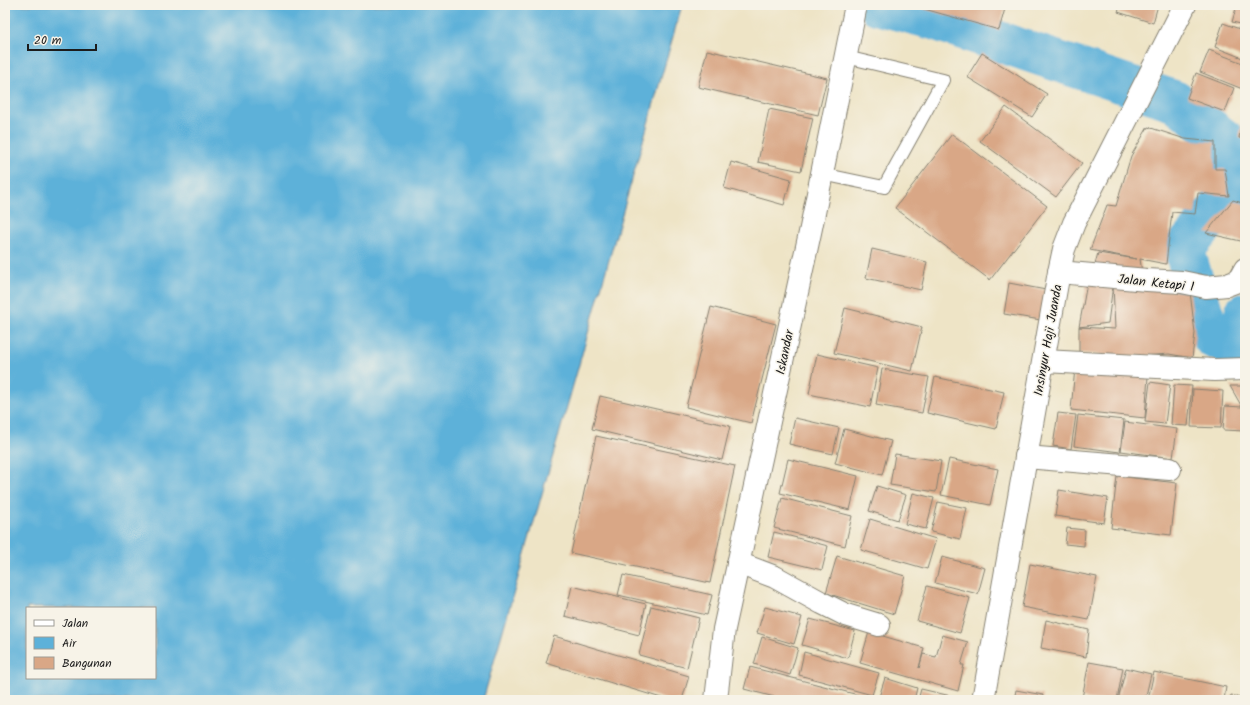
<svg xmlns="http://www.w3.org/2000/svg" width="1250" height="705" font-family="Kalam,sans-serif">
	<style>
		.water { fill: #5db1d9; stroke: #3c667a; fill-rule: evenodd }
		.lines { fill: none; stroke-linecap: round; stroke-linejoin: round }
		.river { stroke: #5db1d9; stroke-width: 41 }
		.building { fill: #d9a786 }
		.service-casing { stroke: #858071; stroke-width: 14 }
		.minor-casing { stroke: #858071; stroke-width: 24 }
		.tertiary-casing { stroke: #858071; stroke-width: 24 }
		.service { stroke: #fff; stroke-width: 12 }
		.minor { stroke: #fff; stroke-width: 22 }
		.tertiary { stroke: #fff; stroke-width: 22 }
		.labels { text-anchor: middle; stroke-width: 3; stroke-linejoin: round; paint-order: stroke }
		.street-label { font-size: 13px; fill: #1c1c1c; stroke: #f7f3e8 }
	</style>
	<rect width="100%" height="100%" fill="#f7f3e8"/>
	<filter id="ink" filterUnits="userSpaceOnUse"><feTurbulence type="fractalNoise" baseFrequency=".025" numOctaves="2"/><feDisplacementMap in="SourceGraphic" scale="8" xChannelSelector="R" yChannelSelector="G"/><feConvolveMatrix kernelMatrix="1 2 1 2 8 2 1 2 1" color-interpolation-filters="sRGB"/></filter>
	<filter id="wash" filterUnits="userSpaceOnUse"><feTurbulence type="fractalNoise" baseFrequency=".012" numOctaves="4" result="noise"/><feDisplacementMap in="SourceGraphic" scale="16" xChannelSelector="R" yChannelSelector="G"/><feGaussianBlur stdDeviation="0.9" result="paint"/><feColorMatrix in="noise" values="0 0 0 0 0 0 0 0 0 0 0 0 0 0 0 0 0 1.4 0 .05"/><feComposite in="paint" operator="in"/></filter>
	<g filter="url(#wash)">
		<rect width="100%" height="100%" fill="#eee4c6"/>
		<path class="water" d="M 5,5 L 682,5 L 483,700 L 5,700 ZM 27,608 L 155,608 L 155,678 L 27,678 Z"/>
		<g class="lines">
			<path class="river" d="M 878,5 L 935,20 L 1175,101 L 1238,150 L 1229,196 L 1184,249 L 1203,313 L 1213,338 L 1231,346 L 1240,340 L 1245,313"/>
		</g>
		<g id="blocks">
			<g class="building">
				<path d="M 910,5 L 1006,5 L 999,30 Z"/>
				<path d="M 1121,5 L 1158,5 L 1153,23 L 1118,12 Z"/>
				<path d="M 1237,5 L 1245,5 L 1245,25 L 1232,22 Z"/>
				<path d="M 1223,23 L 1245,31 L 1245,59 L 1215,47 Z"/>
				<path d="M 707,50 L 827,78 L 818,115 L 698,87 Z"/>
				<path d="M 1209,50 L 1245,64 L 1245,90 L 1200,72 Z"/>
				<path d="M 982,53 L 1047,94 L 1032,117 L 967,77 Z"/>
				<path d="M 1196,73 L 1234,88 L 1225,112 L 1187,98 Z"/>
				<path d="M 1006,107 L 1082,163 L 1056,197 L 980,141 Z"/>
				<path d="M 769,109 L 813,118 L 801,171 L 758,162 Z"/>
				<path d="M 1243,116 L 1245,117 L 1245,139 L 1239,138 Z"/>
				<path d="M 1148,127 L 1185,139 L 1215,142 L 1215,169 L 1225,169 L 1229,196 L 1198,193 L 1195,214 L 1172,212 L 1166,264 L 1140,259 L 1143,279 L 1095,264 L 1098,253 L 1137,259 L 1090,250 L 1107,205 L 1116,206 L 1131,156 Z"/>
				<path d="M 952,134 L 1047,206 L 990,280 L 895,208 Z"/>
				<path d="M 731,162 L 791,179 L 784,205 L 724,188 Z"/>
				<path d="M 1233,200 L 1245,204 L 1245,242 L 1206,233 Z"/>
				<path d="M 872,249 L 927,262 L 921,290 L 866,278 Z"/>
				<path d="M 1009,283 L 1046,290 L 1041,320 L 1004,314 Z"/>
				<path d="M 1087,283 L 1113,285 L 1108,323 L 1079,327 L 1115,329 L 1113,285 L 1190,292 L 1195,333 L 1192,358 L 1169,354 L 1129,357 L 1079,353 L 1079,327 Z"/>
				<path d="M 711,307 L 776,324 L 751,423 L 686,407 Z"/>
				<path d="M 845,308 L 922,327 L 912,371 L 834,353 Z"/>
				<path d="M 817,354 L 878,368 L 870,407 L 809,394 Z"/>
				<path d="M 1075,368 L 1148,376 L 1145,418 L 1071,410 Z"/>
				<path d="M 882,369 L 929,377 L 922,413 L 876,405 Z"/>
				<path d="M 935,377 L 1004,392 L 996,429 L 927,413 Z"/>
				<path d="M 1150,382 L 1170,385 L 1165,424 L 1145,422 Z"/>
				<path d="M 1174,385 L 1192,386 L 1188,426 L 1171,425 Z"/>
				<path d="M 1230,386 L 1245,386 L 1245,431 L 1223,430 L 1225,406 L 1242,407 Z"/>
				<path d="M 1193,389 L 1223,391 L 1221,428 L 1191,427 Z"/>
				<path d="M 600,396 L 730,426 L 722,460 L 592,429 Z"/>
				<path d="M 1058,413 L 1076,415 L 1071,449 L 1053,446 Z"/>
				<path d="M 1078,415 L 1124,420 L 1120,452 L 1074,446 Z"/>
				<path d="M 795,418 L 839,428 L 833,454 L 789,444 Z"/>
				<path d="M 1125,422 L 1177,429 L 1173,458 L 1121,451 Z"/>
				<path d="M 844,429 L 891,441 L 882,475 L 835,463 Z"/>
				<path d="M 596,436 L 735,466 L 710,583 L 571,553 Z"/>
				<path d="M 895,454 L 941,461 L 936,492 L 890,485 Z"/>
				<path d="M 788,459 L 858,476 L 850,510 L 780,493 Z"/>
				<path d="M 949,459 L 998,469 L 990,505 L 941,495 Z"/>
				<path d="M 1117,476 L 1177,483 L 1171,535 L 1111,528 Z"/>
				<path d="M 877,486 L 906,495 L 898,520 L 869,511 Z"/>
				<path d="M 1059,490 L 1108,498 L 1104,523 L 1055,516 Z"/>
				<path d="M 913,493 L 934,498 L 926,529 L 905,524 Z"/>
				<path d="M 782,498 L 852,516 L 845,546 L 774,528 Z"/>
				<path d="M 938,502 L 967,508 L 960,539 L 931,532 Z"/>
				<path d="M 870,519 L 936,539 L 927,569 L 861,550 Z"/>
				<path d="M 1067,528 L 1085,530 L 1084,546 L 1065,544 Z"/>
				<path d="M 774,532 L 828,546 L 822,570 L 768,557 Z"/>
				<path d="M 837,556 L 905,576 L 894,614 L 826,593 Z"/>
				<path d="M 942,557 L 985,568 L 978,594 L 935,583 Z"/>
				<path d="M 1030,564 L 1097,577 L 1089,620 L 1022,607 Z"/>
				<path d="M 623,575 L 712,595 L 707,615 L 618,595 Z"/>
				<path d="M 572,586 L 646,604 L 639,635 L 565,616 Z"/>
				<path d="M 927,586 L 970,598 L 960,633 L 917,621 Z"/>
				<path d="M 651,606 L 699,618 L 687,668 L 639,655 Z"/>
				<path d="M 765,607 L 802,617 L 794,644 L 757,633 Z"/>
				<path d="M 810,619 L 855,631 L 848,658 L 802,645 Z"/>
				<path d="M 1046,620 L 1089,630 L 1086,657 L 1041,648 Z"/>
				<path d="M 869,632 L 924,648 L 919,668 L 923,654 L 936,657 L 942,635 L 968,642 L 961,665 L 964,665 L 958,691 L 860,663 Z"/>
				<path d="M 554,636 L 689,676 L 682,700 L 668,700 L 546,663 Z"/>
				<path d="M 762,637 L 798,648 L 790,675 L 754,664 Z"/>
				<path d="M 804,652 L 879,673 L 872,695 L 799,675 Z"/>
				<path d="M 1089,662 L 1123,668 L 1117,700 L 1096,700 L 1082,698 Z"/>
				<path d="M 750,667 L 866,697 L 865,700 L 786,700 L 744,689 Z"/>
				<path d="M 1126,668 L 1151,674 L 1145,700 L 1118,700 Z"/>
				<path d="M 1154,672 L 1226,687 L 1224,700 L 1148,700 Z"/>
				<path d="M 885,678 L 917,688 L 914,700 L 889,700 L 879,697 Z"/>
				<path d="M 921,689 L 951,696 L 950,700 L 918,700 Z"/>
				<path d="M 1016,690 L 1043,695 L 1042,700 L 1014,700 Z"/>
				<path d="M 1231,695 L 1245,698 L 1245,700 L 1230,700 Z"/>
			</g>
		</g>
	</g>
	<g filter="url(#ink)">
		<use href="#blocks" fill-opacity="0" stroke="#858071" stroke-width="1"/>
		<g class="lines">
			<defs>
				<path id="service" d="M 822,174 L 884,187 L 943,80 L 846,57"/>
				<g id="minor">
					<path d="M 1059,272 L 1147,280 L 1182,282 L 1206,287 L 1227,285 L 1235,282 L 1240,278 L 1245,269"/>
					<path d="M 1044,361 L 1214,370 L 1245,369"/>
					<path d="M 1026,457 L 1170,469"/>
					<path d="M 738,563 L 775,577 L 822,603 L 846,615 L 879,625"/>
					<path d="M 716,700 L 724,629 L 811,228 L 856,5"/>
				</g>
				<path id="tertiary" d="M 983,700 L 1059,272 L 1064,249 L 1074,223 L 1185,5"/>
			</defs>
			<use href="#service" class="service-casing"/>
			<use href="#minor" class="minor-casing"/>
			<use href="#tertiary" class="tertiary-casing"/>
			<use href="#service" class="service"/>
			<use href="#minor" class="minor"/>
			<use href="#tertiary" class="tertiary"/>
		</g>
	</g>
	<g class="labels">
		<g class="street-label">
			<text transform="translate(1156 282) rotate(6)" y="5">Jalan Ketapi 1</text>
			<text transform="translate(1047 340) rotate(-80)" y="5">Insinyur Haji Juanda</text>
			<text transform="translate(784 352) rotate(-78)" y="5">Iskandar</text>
		</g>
	</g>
	<rect width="1250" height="705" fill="none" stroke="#f7f3e8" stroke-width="20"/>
	<rect x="26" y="607" width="130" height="72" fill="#f7f3e8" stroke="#9f9d96"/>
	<rect x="34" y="620" width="20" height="6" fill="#ffffff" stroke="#9f9d96"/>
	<text x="62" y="627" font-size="12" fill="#1c1c1c">Jalan</text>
	<rect x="34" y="637" width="20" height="12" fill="#5db1d9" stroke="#9f9d96"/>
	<text x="62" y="647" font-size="12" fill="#1c1c1c">Air</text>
	<rect x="34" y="657" width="20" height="12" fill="#d9a786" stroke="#9f9d96"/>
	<text x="62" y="667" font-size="12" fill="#1c1c1c">Bangunan</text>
	<path d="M28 44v6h68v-6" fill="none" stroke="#1c1c1c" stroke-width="2"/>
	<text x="34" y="44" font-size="12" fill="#1c1c1c" stroke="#f7f3e8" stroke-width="3" paint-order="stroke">20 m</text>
</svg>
